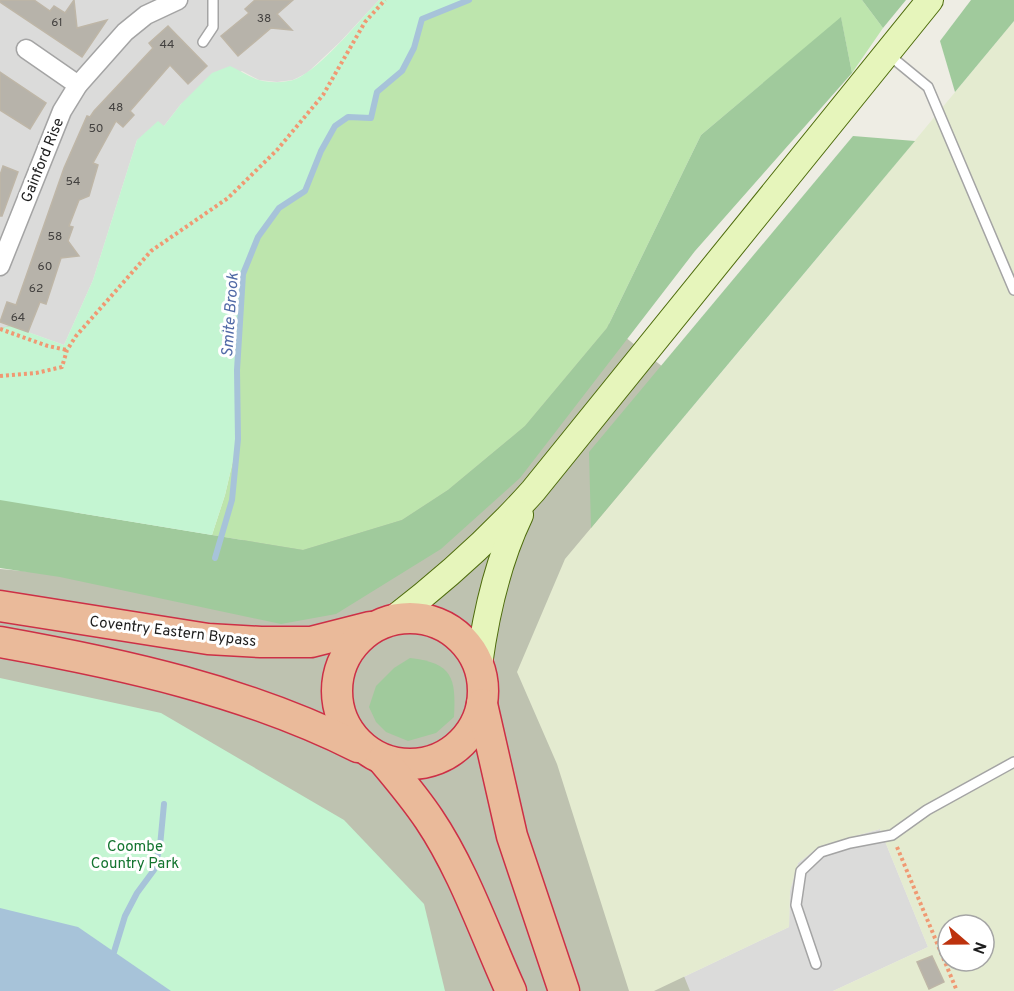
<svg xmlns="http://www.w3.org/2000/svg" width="1014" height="991" font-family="Overpass,sans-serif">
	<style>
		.residential { fill: #dbdbda }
		.construction { fill: #bec2b0 }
		.farmland { fill: #e4ebd0; fill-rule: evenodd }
		.grass { fill: #bde5ad }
		.forest { fill: #a0ca9c }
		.park { fill: #c4f5d2 }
		.water { fill: #a7c3d9 }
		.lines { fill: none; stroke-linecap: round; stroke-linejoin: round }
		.stream { stroke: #a7c3d9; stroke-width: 6 }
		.building { fill: #b7b3aa; stroke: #beb6a7; stroke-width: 1.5 }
		.service-casing { stroke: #a4a4a4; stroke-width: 12 }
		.minor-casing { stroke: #a4a4a4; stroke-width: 21 }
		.secondary-casing { stroke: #4e6c0c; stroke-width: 28 }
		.trunk-casing { stroke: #cd3046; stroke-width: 33 }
		.path { stroke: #f09973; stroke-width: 4; stroke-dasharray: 3 3; stroke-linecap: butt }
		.service { stroke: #fff; stroke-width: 9 }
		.minor { stroke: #fff; stroke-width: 18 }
		.secondary { stroke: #e6f5bb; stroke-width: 26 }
		.trunk { stroke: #eaba9a; stroke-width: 30 }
		.labels { text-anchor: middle; stroke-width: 6; stroke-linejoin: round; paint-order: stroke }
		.number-label { font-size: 12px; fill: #444240 }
		.street-label { font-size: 15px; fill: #1d1d1d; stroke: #fff }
		.park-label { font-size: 15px; fill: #13742f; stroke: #fff }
		.water-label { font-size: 16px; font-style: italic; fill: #516aa6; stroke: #fff }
	</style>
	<rect width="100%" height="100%" fill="#eeede4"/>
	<g class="residential">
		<path d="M 0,0 L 379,0 L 340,42 L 307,73 L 293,80 L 277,82 L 259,80 L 242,71 L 181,104 L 164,126 L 137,140 L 93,280 L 64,345 L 11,326 L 0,328 Z"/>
		<path d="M 880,829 L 928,947 L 833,991 L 654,991 L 789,927 L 790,891 L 798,863 L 820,846 Z"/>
	</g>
	<path class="construction" d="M 606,322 L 687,386 L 642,472 L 611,795 L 690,991 L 421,991 L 0,690 L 0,569 L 171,584 Z"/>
	<path class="farmland" d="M 1014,21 L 1014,991 L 833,991 L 928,947 L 880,829 L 820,846 L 798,863 L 790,891 L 789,927 L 654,991 L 629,991 L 557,764 L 517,672 L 565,559 L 835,237 ZM 948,925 L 984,925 L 984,961 L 948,961 Z"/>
	<path class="grass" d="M 470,0 L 862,0 L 883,28 L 852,73 L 841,18 L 701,135 L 607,328 L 525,426 L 448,490 L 402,520 L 303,550 L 212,535 L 225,495 L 238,439 L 237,370 L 243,274 L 258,237 L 279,208 L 305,191 L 321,151 L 335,126 L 348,117 L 371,118 L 377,92 L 402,71 L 414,48 L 422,19 Z"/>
	<g class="forest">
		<path d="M 862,0 L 906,0 L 883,28 Z"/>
		<path d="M 971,0 L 1014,0 L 1014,21 L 955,92 L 940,41 Z"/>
		<path d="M 841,17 L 852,73 L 695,251 L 520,478 L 441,549 L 336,614 L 281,624 L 60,577 L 0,568 L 0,328 L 11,326 L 73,512 L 303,550 L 402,520 L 448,490 L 525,426 L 607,328 L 701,135 Z"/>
		<path d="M 853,136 L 915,141 L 591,528 L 589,452 Z"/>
		<path d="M 410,658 C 453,663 456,678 454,717 L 436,733 L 408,741 L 386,732 L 376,722 L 369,707 L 376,686 L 394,668 Z"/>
	</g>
	<g class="park">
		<path d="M 379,0 L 469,0 L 422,20 L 414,48 L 402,71 L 377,92 L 371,118 L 348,117 L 335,126 L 321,151 L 305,191 L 279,208 L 258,237 L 243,274 L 237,370 L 238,439 L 225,495 L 212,535 L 0,500 L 0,328 L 11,326 L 64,345 L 93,280 L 137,140 L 158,121 L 164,126 L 181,104 L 212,73 L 230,66 C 239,70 249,77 259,80 C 269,83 286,83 296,79 C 322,67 358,22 379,0 Z"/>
		<path d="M 0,678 L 161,713 L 344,820 L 424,904 L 445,991 L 0,991 Z"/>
	</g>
	<path class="water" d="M 0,908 L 78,927 L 171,991 L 0,991 Z"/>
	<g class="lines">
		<g class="stream">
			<path d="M 215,558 L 232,500 L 238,439 L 237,370 L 243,274 L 258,237 L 279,208 L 305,191 L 321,151 L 335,126 L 348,117 L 371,118 L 377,92 L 402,71 L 414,48 L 422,19 L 469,0"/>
			<path d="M 114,952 L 125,916 L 137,893 L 154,870 L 160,846 L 164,804"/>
		</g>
	</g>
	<g class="building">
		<path d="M 0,0 L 34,0 L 50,11 L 54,6 L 65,13 L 74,0 L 77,28 L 107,20 L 82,57 L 0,2 Z"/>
		<path d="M 255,0 L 293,0 L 277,14 L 292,30 L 271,28 L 238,56 L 221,36 L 249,13 L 245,9 Z"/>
		<path d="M 168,26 L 207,66 L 188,84 L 170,65 L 130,111 L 134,115 L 123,127 L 116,121 L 93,163 L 98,165 L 89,196 L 79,200 L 69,226 L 73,227 L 68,241 L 79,256 L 61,258 L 46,304 L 40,302 L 28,332 L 0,322 L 7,302 L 16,305 L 64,168 L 87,116 L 90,117 L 94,111 L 153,48 L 149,43 Z"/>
		<path d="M 0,72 L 46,103 L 30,129 L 0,110 Z"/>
		<path d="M 3,166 L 18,172 L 2,216 L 0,216 L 0,175 Z"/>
		<path d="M 932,956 L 944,982 L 929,989 L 917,962 Z"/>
	</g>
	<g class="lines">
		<defs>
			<g id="service">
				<path d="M 203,42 L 213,27 L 213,0"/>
				<path d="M 889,55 L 928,87 L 1014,290"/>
				<path d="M 816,964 L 796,905 L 801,871 L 821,852 L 850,843 L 892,835 L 927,810 L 1014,762"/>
			</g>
			<g id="minor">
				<path d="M 26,49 L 78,85"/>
				<path d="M 0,266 L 62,111 L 78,85 L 125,32 L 146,15 L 178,0"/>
			</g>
			<g id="secondary">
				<path d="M 392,620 C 443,581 490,539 533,491 L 930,0"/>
				<path d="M 479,665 C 486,613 497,563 520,515"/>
			</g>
			<g id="trunk">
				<path d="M 0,606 L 208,639 L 261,642 L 311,642 L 370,627"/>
				<circle cx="410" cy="691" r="73"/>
				<path d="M 0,642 C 123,664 246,691 358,747"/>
				<path d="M 482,704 L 512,836 L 564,991"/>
				<path d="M 383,760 C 399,779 415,798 429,819 C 464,871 485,934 511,991"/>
			</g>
		</defs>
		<use href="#service" class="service-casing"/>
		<use href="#minor" class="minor-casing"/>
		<use href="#secondary" class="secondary-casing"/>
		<use href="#trunk" class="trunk-casing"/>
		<g class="path">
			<path d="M 0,329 L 48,346 L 67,350"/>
			<path d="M 0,376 L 36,373 L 62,367 L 67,350 L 76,336 L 151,251 L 228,198 L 277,150 L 323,95 L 365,22 L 385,0"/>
			<path d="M 897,847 L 957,991"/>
		</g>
		<use href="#service" class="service"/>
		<use href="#minor" class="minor"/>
		<use href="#secondary" class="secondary"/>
		<use href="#trunk" class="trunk"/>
	</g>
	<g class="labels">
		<g class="number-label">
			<text x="264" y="22">38</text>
			<text x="57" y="26">61</text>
			<text x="167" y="48">44</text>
			<text x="116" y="111">48</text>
			<text x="96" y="132">50</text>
			<text x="73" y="185">54</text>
			<text x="55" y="240">58</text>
			<text x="45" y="270">60</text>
			<text x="36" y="292">62</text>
			<text x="18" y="321">64</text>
		</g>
		<g class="street-label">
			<text transform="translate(42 160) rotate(-68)" y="5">Gainford Rise</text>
			<text transform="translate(173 631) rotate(7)" y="5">Coventry Eastern Bypass</text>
		</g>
		<g class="park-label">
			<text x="135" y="851">Coombe<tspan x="135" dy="17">Country Park</tspan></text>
		</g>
		<g class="water-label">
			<text transform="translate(229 315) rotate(-86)" y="6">Smite Brook</text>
		</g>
	</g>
	<g transform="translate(966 943) rotate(110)"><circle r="28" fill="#ffffff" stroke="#a5a5a5" stroke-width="1.5"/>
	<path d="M0-4.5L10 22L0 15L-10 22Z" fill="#bd320e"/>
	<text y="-9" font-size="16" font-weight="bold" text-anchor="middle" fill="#1d1d1d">N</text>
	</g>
</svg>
